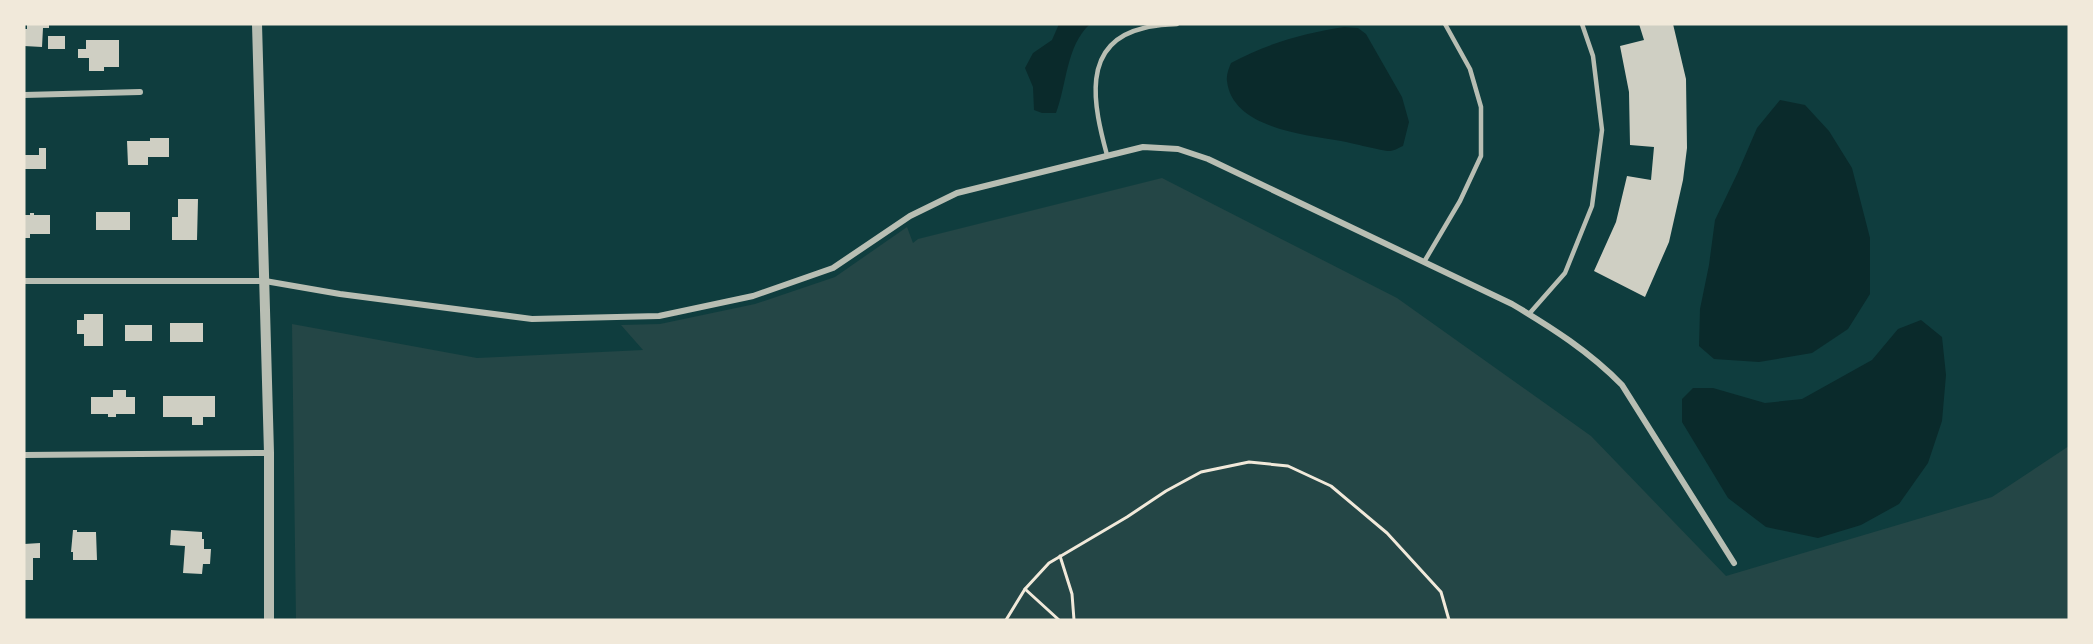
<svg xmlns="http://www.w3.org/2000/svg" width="2093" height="644" font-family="'Fira Sans Condensed',sans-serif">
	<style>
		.green { fill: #244646 }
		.water { fill: #0a2a2b }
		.building { fill: #cfcfc3 }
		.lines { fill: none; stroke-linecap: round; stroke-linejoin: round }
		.path { stroke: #f1e9da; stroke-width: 3 }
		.service { stroke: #b8beb3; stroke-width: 4.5 }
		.minor { stroke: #b8beb3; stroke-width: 6 }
		.tertiary { stroke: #b8beb3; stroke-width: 10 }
	</style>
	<rect width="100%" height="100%" fill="#0f3d3e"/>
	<path class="green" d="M 1162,178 L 1397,298 L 1591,436 L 1726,576 L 1992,497 L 2069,446 L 2069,620 L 296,620 L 292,324 L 477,358 L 643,350 L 621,325 L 660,324 L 755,304 L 835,277 L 907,227 L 913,243 L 918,239 Z"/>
	<g class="water">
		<path d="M 1059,24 L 1090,24 C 1066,46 1067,84 1056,113 L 1042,113 L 1034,110 L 1033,87 L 1025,68 L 1033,53 L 1052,40 Z"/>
		<path d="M 1344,27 L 1358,28 L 1366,34 L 1402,97 L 1409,122 L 1403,146 C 1400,147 1394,151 1390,151 C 1381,151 1353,143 1341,141 C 1305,135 1232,128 1227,81 C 1226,75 1229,68 1231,63 C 1265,44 1305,33 1344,27 Z"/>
		<path d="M 1780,100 L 1805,105 L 1829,131 L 1852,168 L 1870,238 L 1870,294 L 1848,329 L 1812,353 L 1759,362 L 1714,359 L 1699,346 L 1700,309 L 1709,265 L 1715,220 L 1738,172 L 1757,128 Z"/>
		<path d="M 1921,320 L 1942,337 L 1946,375 L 1942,421 L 1928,463 L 1899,504 L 1861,525 L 1818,538 L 1766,527 L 1728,498 L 1682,422 L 1682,399 L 1693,388 L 1713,388 L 1765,403 L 1802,399 L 1872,360 L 1898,329 Z"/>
	</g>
	<g class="building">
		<path d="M 27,24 L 49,24 L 49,28 L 43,28 L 42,47 L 24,46 L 24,29 L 27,29 Z"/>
		<path d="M 1639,24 L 1673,24 L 1686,79 L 1687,148 L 1683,180 L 1669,242 L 1645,297 L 1594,271 L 1616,222 L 1627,176 L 1651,180 L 1654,147 L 1630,145 L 1629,92 L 1620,46 L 1644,40 Z"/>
		<rect x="48" y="36" width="17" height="13"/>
		<path d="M 86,40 L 119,40 L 119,67 L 104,67 L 104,71 L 89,71 L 89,58 L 78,58 L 78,49 L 86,49 Z"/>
		<path d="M 150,138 L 169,138 L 169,157 L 148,157 L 148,165 L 128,165 L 127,141 L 150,141 Z"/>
		<path d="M 39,148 L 46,148 L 46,169 L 24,169 L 24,155 L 39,155 Z"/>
		<path d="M 178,199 L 198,199 L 197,240 L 172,240 L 172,217 L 178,217 Z"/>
		<rect x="96" y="212" width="34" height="18"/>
		<path d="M 30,213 L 34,213 L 34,215 L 50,215 L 50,234 L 30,234 L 30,238 L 24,238 L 24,215 L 30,215 Z"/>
		<path d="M 84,314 L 103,314 L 103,346 L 84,346 L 84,334 L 77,334 L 77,320 L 84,320 Z"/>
		<rect x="170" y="323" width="33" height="19"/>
		<rect x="125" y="325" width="27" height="16"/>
		<path d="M 113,390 L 126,390 L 126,397 L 135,397 L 135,414 L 116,414 L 116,417 L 108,417 L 108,414 L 91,414 L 91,397 L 113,397 Z"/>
		<path d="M 163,396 L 215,396 L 215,417 L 203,417 L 203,425 L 192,425 L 192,417 L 163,417 Z"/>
		<path d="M 73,530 L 77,530 L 77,532 L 96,532 L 97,560 L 73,560 L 73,552 L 71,552 Z"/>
		<path d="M 171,530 L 202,532 L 202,539 L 204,539 L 204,549 L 211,549 L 210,564 L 203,564 L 202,574 L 183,573 L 185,546 L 170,545 Z"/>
		<path d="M 40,543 L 40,558 L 33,558 L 33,580 L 24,580 L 24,544 Z"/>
	</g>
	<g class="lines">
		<g class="path">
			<path d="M 1060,556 L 1072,594 L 1074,620"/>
			<path d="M 1025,589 L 1059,620"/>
			<path d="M 1006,620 L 1025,589 L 1049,563 L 1127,517 L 1166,491 L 1201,472 L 1249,462 L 1288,466 L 1331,486 L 1387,533 L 1441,592 L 1449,620"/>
		</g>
		<g class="service">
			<path d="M 1107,155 C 1094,107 1079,43 1144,28 C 1155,25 1166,25 1177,24"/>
			<path d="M 1424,262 L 1460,201 L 1481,156 L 1481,107 L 1470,69 L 1445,24"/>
			<path d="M 1529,314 L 1565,273 L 1592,206 L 1602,130 L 1593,56 L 1582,24"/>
		</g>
		<g class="minor">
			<path d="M 24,95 L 140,92"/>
			<path d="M 24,281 L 265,281 L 340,294 L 532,319 L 659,316 L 753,296 L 833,268 L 910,216 L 957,193 L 1143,147 L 1178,149 L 1208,159 L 1512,304 C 1551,327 1590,352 1622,385 L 1734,563"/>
			<path d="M 24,455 L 269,453"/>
		</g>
		<path class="tertiary" d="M 257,24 L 269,453 L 269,620"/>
	</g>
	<rect width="2093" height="644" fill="none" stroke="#f1e9da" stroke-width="51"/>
</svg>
